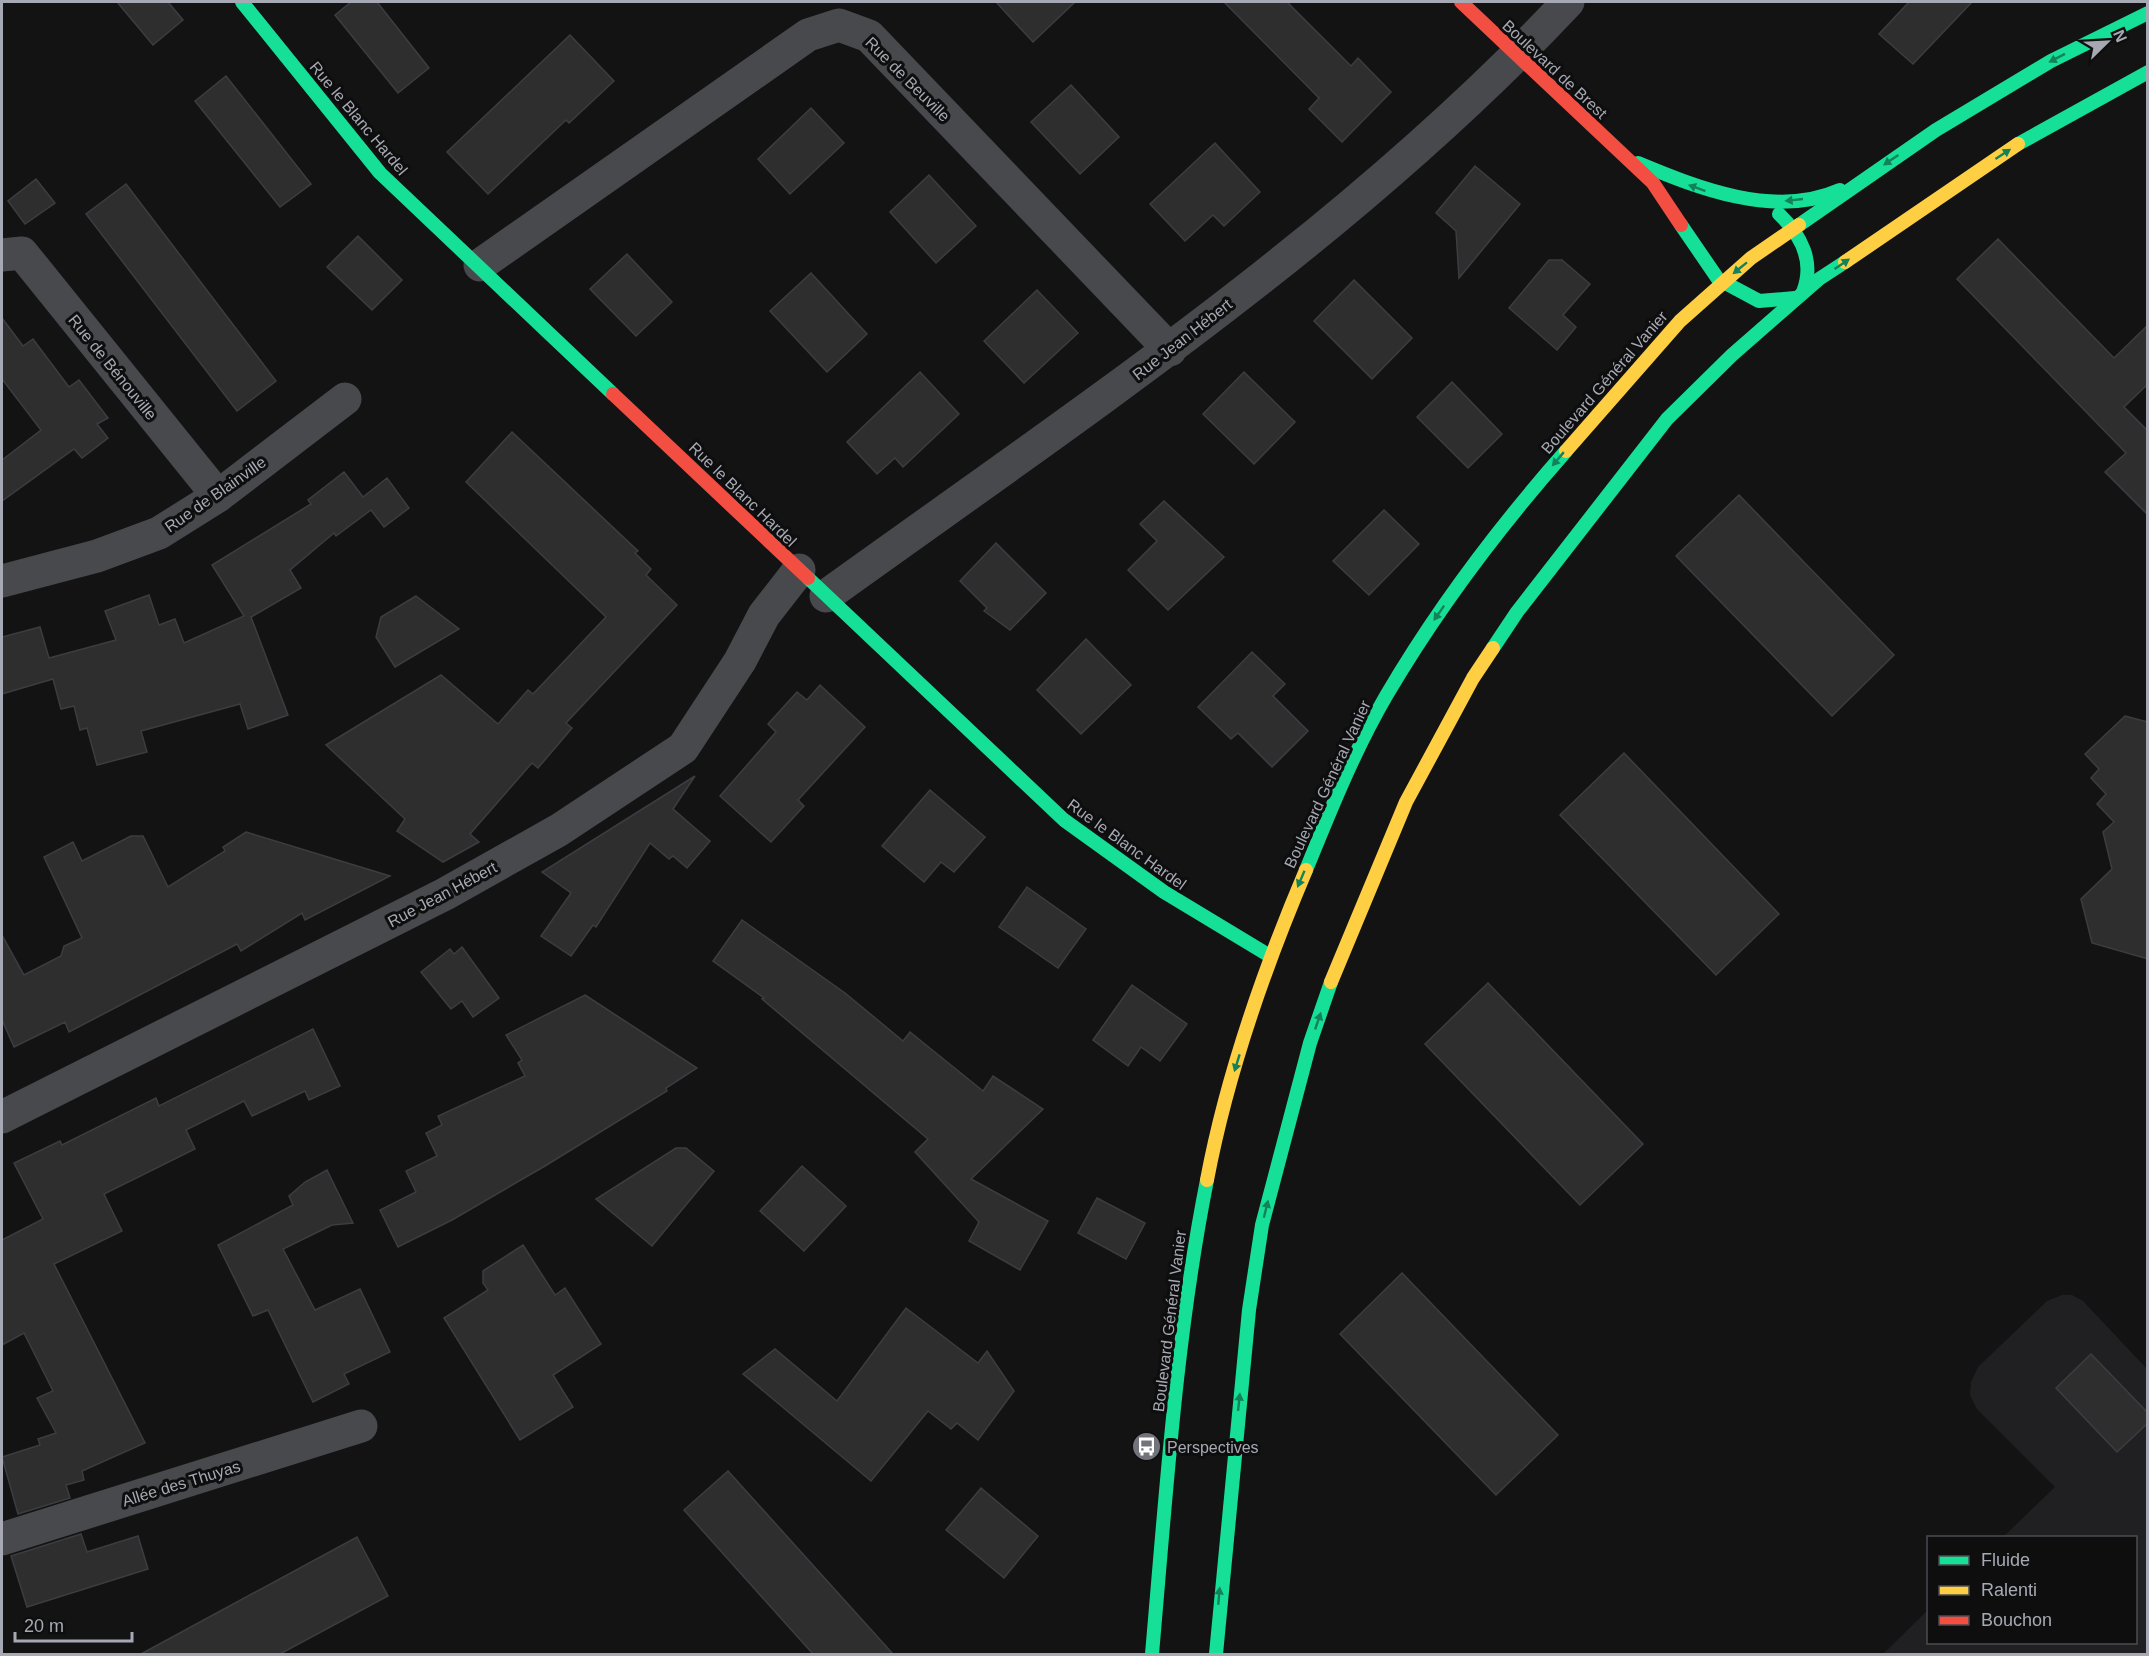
<svg xmlns="http://www.w3.org/2000/svg" width="2149" height="1656" font-family="Arial,sans-serif">
	<style>
		.built { fill: #202022 }
		.building { fill: #2e2e2f; stroke: #3c3d40; stroke-width: 1.5 }
		.lines { fill: none; stroke-linecap: round; stroke-linejoin: round }
		.street { stroke: #48494c; stroke-width: 33 }
		.fast { stroke: #16e098; stroke-width: 14 }
		.slow { stroke: #ffcf43; stroke-width: 14 }
		.jam { stroke: #f24e42; stroke-width: 14 }
		.oneway { fill: #12825a }
		.labels { text-anchor: middle; stroke-width: 6; stroke-linejoin: round; paint-order: stroke }
		.street-label { font-size: 16px; fill: #a6a9b3; stroke: #0e0e0f }
		.poi-label { font-size: 16px; fill: #a6a9b3; stroke: #0e0e0f; text-anchor: start }
	</style>
	<rect width="100%" height="100%" fill="#131314"/>
	<path class="built" d="M 2062,1295 L 2072,1295 L 2083,1301 L 2147,1369 L 2147,1654 L 1883,1654 L 1928,1610 L 1928,1642 L 2136,1642 L 2136,1538 L 2003,1537 L 2055,1487 L 1977,1409 L 1970,1395 L 1971,1382 L 1978,1367 L 2047,1301 Z"/>
	<g class="building">
		<path d="M 117,2 L 168,2 L 183,20 L 153,45 Z"/>
		<path d="M 351,2 L 377,2 L 429,68 L 398,93 L 335,15 Z"/>
		<path d="M 996,2 L 1075,2 L 1033,42 Z"/>
		<path d="M 1224,2 L 1287,2 L 1351,66 L 1358,58 L 1391,92 L 1342,142 L 1309,109 L 1319,98 Z"/>
		<path d="M 1909,2 L 1972,2 L 1913,64 L 1879,34 Z"/>
		<path d="M 570,35 L 614,81 L 569,123 L 566,120 L 488,194 L 447,152 Z"/>
		<path d="M 226,76 L 311,184 L 280,207 L 195,101 Z"/>
		<path d="M 1071,85 L 1119,137 L 1080,174 L 1031,122 Z"/>
		<path d="M 811,108 L 844,143 L 790,194 L 758,159 Z"/>
		<path d="M 1215,143 L 1260,192 L 1224,226 L 1213,215 L 1185,241 L 1150,204 Z"/>
		<path d="M 1475,166 L 1520,204 L 1459,278 L 1456,231 L 1436,213 Z"/>
		<path d="M 929,175 L 976,226 L 936,263 L 890,212 Z"/>
		<path d="M 36,179 L 55,203 L 25,224 L 8,201 Z"/>
		<path d="M 126,184 L 276,381 L 237,411 L 86,214 Z"/>
		<path d="M 358,236 L 402,280 L 372,310 L 327,267 Z"/>
		<path d="M 1998,239 L 2114,358 L 2148,325 L 2148,384 L 2124,407 L 2148,431 L 2148,515 L 2105,472 L 2126,453 L 1957,279 Z"/>
		<path d="M 627,254 L 672,302 L 636,336 L 590,289 Z"/>
		<path d="M 1549,260 L 1562,260 L 1590,284 L 1563,315 L 1576,327 L 1557,350 L 1509,308 Z"/>
		<path d="M 811,273 L 867,334 L 827,372 L 770,311 Z"/>
		<path d="M 1354,280 L 1412,338 L 1372,379 L 1314,321 Z"/>
		<path d="M 1037,290 L 1078,333 L 1024,383 L 984,341 Z"/>
		<path d="M 2,318 L 23,346 L 33,339 L 69,387 L 79,380 L 108,418 L 97,424 L 108,438 L 82,458 L 74,449 L 2,501 L 2,460 L 41,430 L 2,379 Z"/>
		<path d="M 920,372 L 959,414 L 903,467 L 895,458 L 877,474 L 847,442 Z"/>
		<path d="M 1244,372 L 1295,422 L 1254,464 L 1203,414 Z"/>
		<path d="M 1452,382 L 1502,434 L 1468,468 L 1417,417 Z"/>
		<path d="M 512,432 L 638,551 L 635,553 L 651,569 L 646,575 L 677,605 L 566,723 L 572,728 L 538,768 L 532,763 L 470,834 L 479,842 L 443,862 L 397,831 L 405,819 L 326,745 L 441,675 L 498,724 L 528,690 L 533,694 L 606,617 L 466,482 Z"/>
		<path d="M 344,472 L 363,497 L 387,478 L 409,508 L 384,527 L 371,510 L 336,536 L 334,533 L 290,570 L 301,588 L 251,617 L 288,715 L 248,729 L 240,704 L 141,731 L 147,752 L 97,765 L 87,728 L 80,730 L 74,706 L 61,709 L 53,679 L 2,694 L 2,637 L 40,627 L 49,658 L 116,640 L 105,611 L 149,595 L 159,625 L 175,619 L 184,643 L 244,616 L 212,565 L 311,504 L 308,500 Z"/>
		<path d="M 1739,495 L 1894,655 L 1832,716 L 1676,556 Z"/>
		<path d="M 1164,501 L 1224,557 L 1168,610 L 1128,570 L 1157,541 L 1140,524 Z"/>
		<path d="M 1384,510 L 1419,544 L 1369,595 L 1333,561 Z"/>
		<path d="M 996,543 L 1046,593 L 1010,630 L 984,611 L 987,608 L 960,581 Z"/>
		<path d="M 416,596 L 459,629 L 395,667 L 376,637 L 381,617 Z"/>
		<path d="M 1086,639 L 1131,685 L 1081,734 L 1037,690 Z"/>
		<path d="M 1252,652 L 1285,684 L 1273,696 L 1308,731 L 1272,767 L 1238,733 L 1231,739 L 1198,707 Z"/>
		<path d="M 820,685 L 865,727 L 798,800 L 804,806 L 771,842 L 720,796 L 776,732 L 768,724 L 797,692 L 807,700 Z"/>
		<path d="M 2125,716 L 2148,722 L 2148,959 L 2092,943 L 2081,899 L 2112,869 L 2103,832 L 2114,822 L 2097,804 L 2106,794 L 2091,778 L 2099,769 L 2085,754 Z"/>
		<path d="M 1624,753 L 1779,914 L 1716,975 L 1560,815 Z"/>
		<path d="M 695,776 L 673,809 L 710,841 L 687,868 L 673,856 L 669,859 L 650,843 L 596,927 L 593,925 L 571,956 L 541,936 L 571,893 L 542,872 Z"/>
		<path d="M 930,790 L 985,837 L 954,872 L 941,862 L 924,882 L 882,846 Z"/>
		<path d="M 246,832 L 390,876 L 305,920 L 302,913 L 241,951 L 237,944 L 69,1032 L 65,1022 L 14,1047 L 2,1020 L 2,935 L 24,975 L 61,956 L 64,946 L 82,938 L 44,857 L 73,842 L 82,861 L 131,836 L 143,836 L 168,887 L 225,851 L 223,847 Z"/>
		<path d="M 1027,887 L 1086,929 L 1058,968 L 999,927 Z"/>
		<path d="M 742,920 L 845,993 L 903,1041 L 910,1032 L 983,1091 L 993,1076 L 1043,1109 L 971,1179 L 1048,1221 L 1020,1270 L 969,1241 L 979,1222 L 915,1152 L 928,1139 L 762,999 L 764,998 L 713,961 Z"/>
		<path d="M 462,947 L 499,998 L 473,1017 L 462,1001 L 451,1009 L 421,972 L 450,949 L 454,954 Z"/>
		<path d="M 1488,983 L 1643,1144 L 1580,1205 L 1425,1044 Z"/>
		<path d="M 1132,985 L 1187,1024 L 1160,1061 L 1141,1047 L 1128,1066 L 1093,1040 Z"/>
		<path d="M 585,995 L 697,1068 L 666,1088 L 667,1091 L 545,1166 L 452,1220 L 398,1247 L 380,1210 L 416,1192 L 406,1171 L 437,1156 L 426,1133 L 442,1125 L 438,1116 L 525,1076 L 518,1063 L 522,1060 L 506,1035 Z"/>
		<path d="M 313,1029 L 340,1086 L 309,1100 L 305,1091 L 252,1116 L 244,1101 L 186,1130 L 195,1149 L 104,1194 L 122,1231 L 54,1264 L 145,1443 L 82,1471 L 84,1480 L 66,1485 L 70,1498 L 18,1514 L 2,1457 L 40,1445 L 38,1439 L 56,1433 L 37,1398 L 53,1391 L 24,1333 L 2,1345 L 2,1240 L 43,1219 L 14,1163 L 60,1141 L 62,1145 L 156,1098 L 159,1106 Z"/>
		<path d="M 676,1148 L 686,1148 L 714,1171 L 652,1246 L 596,1199 Z"/>
		<path d="M 802,1166 L 846,1206 L 804,1251 L 760,1211 Z"/>
		<path d="M 327,1170 L 353,1223 L 332,1225 L 283,1249 L 315,1310 L 360,1289 L 390,1352 L 344,1374 L 349,1384 L 313,1402 L 268,1310 L 253,1316 L 218,1245 L 293,1205 L 289,1196 L 305,1182 Z"/>
		<path d="M 1097,1198 L 1145,1223 L 1126,1259 L 1078,1233 Z"/>
		<path d="M 523,1245 L 555,1295 L 565,1288 L 601,1344 L 553,1375 L 573,1407 L 520,1440 L 444,1318 L 488,1290 L 483,1283 L 483,1271 Z"/>
		<path d="M 1402,1273 L 1558,1435 L 1496,1495 L 1340,1334 Z"/>
		<path d="M 906,1308 L 978,1363 L 987,1351 L 1014,1391 L 978,1440 L 957,1423 L 951,1429 L 928,1411 L 871,1481 L 743,1374 L 775,1349 L 837,1401 Z"/>
		<path d="M 2091,1354 L 2148,1413 L 2148,1423 L 2117,1452 L 2056,1388 Z"/>
		<path d="M 728,1471 L 893,1654 L 813,1654 L 684,1510 Z"/>
		<path d="M 981,1488 L 1038,1536 L 1004,1578 L 946,1530 Z"/>
		<path d="M 81,1534 L 87,1552 L 138,1536 L 148,1569 L 27,1607 L 11,1556 Z"/>
		<path d="M 357,1537 L 388,1596 L 280,1654 L 141,1654 Z"/>
	</g>
	<g class="lines">
		<g class="street">
			<path d="M 2,255 L 22,253 L 218,496"/>
			<path d="M 480,265 L 808,35 L 839,25 L 869,36 L 1170,350"/>
			<path d="M 2,581 L 97,556 L 159,533 L 218,496 L 345,399"/>
			<path d="M 826,596 C 1083,411 1351,233 1568,2"/>
			<path d="M 2,1117 L 445,894 L 559,830 L 683,748 L 740,661 L 764,615 L 799,570"/>
			<path d="M 2,1539 L 361,1426"/>
		</g>
		<g class="fast">
			<path d="M 242,2 L 380,173 L 613,394"/>
			<path d="M 2018,144 L 2148,72"/>
			<path d="M 1638,163 C 1698,188 1775,219 1840,190"/>
			<path d="M 1779,214 C 1801,235 1815,262 1803,292"/>
			<path d="M 1681,225 L 1718,279 L 1759,301 L 1795,298"/>
			<path d="M 1799,225 L 1936,130 L 2051,61 L 2148,13"/>
			<path d="M 808,578 L 1064,820 L 1164,892 L 1270,956"/>
			<path d="M 1493,648 L 1517,612 L 1667,419 L 1732,355 L 1819,279 L 1845,262"/>
			<path d="M 1306,870 C 1330,811 1354,751 1386,696 C 1437,609 1499,527 1566,451"/>
			<path d="M 1152,1654 C 1166,1495 1176,1336 1207,1180"/>
			<path d="M 1216,1654 L 1249,1310 L 1262,1225 L 1310,1043 L 1331,982"/>
		</g>
		<g class="slow">
			<path d="M 1845,262 L 2018,144"/>
			<path d="M 1566,451 L 1680,321 L 1751,258 L 1799,225"/>
			<path d="M 1331,982 L 1406,802 L 1473,678 L 1493,648"/>
			<path d="M 1207,1180 C 1227,1074 1264,969 1306,870"/>
		</g>
		<g class="jam">
			<path d="M 1461,2 L 1653,183 L 1681,225"/>
			<path d="M 613,394 L 808,578"/>
		</g>
	</g>
	<defs><path id="oneway-solid" d="M-6-.8H1V-3.2L6.5 0L1 3.2V.8H-6Z" transform="scale(1.5)"/></defs>
	<g class="oneway">
		<use href="#oneway-solid" transform="translate(2057 58) rotate(153)"/>
		<use href="#oneway-solid" transform="translate(2003 154) rotate(-33)"/>
		<use href="#oneway-solid" transform="translate(1891 160) rotate(146)"/>
		<use href="#oneway-solid" transform="translate(1697 188) rotate(-160)"/>
		<use href="#oneway-solid" transform="translate(1794 200) rotate(174)"/>
		<use href="#oneway-solid" transform="translate(1842 264) rotate(-34)"/>
		<use href="#oneway-solid" transform="translate(1740 268) rotate(141)"/>
		<use href="#oneway-solid" transform="translate(1558 459) rotate(130)"/>
		<use href="#oneway-solid" transform="translate(1439 613) rotate(125)"/>
		<use href="#oneway-solid" transform="translate(1301 879) rotate(113)"/>
		<use href="#oneway-solid" transform="translate(1318 1021) rotate(-71)"/>
		<use href="#oneway-solid" transform="translate(1237 1063) rotate(107)"/>
		<use href="#oneway-solid" transform="translate(1266 1209) rotate(-76)"/>
		<use href="#oneway-solid" transform="translate(1239 1402) rotate(-84)"/>
		<use href="#oneway-solid" transform="translate(1219 1596) rotate(-85)"/>
	</g>
	<defs>
		<symbol id="bus-disc" viewBox="-11 -11 22 22"><circle r="9.5" fill="#73747b" stroke="#0e0e0f"/><path d="M-5-6H5V4H4V6H2V4H-2V6H-4V4H-5ZM-3.5-4V0h7V-4ZM-3.5 1.2v1.5H-2V1.2ZM2 1.2v1.5H3.5V1.2Z" fill="#fff"/></symbol>
	</defs>
	<g fill-rule="evenodd">
		<use href="#bus-disc" x="1130" y="1430" width="33" height="33"/>
	</g>
	<g class="labels">
		<g class="street-label">
			<text transform="translate(1555 69) rotate(43)" y="6">Boulevard de Brest</text>
			<text transform="translate(908 79) rotate(45)" y="6">Rue de Beuville</text>
			<text transform="translate(359 118) rotate(50)" y="6">Rue le Blanc Hardel</text>
			<text transform="translate(1182 339) rotate(-38)" y="6">Rue Jean Hébert</text>
			<text transform="translate(113 367) rotate(51)" y="6">Rue de Bénouville</text>
			<text transform="translate(1604 382) rotate(-49)" y="6">Boulevard Général Vanier</text>
			<text transform="translate(215 494) rotate(-35)" y="6">Rue de Blainville</text>
			<text transform="translate(743 494) rotate(44)" y="6">Rue le Blanc Hardel</text>
			<text transform="translate(1327 784) rotate(-65)" y="6">Boulevard Général Vanier</text>
			<text transform="translate(1127 844) rotate(36)" y="6">Rue le Blanc Hardel</text>
			<text transform="translate(442 894) rotate(-28)" y="6">Rue Jean Hébert</text>
			<text transform="translate(1169 1321) rotate(-83)" y="6">Boulevard Général Vanier</text>
			<text transform="translate(181 1483) rotate(-17)" y="6">Allée des Thuyas</text>
		</g>
		<g class="poi-label">
			<text x="1167" y="1453">Perspectives</text>
		</g>
	</g>
	<rect width="2149" height="1656" fill="none" stroke="#a6a9b3" stroke-width="6"/>
	<rect x="1927" y="1536" width="210" height="108" fill="#0e0e0f" stroke="#4b4c51" stroke-width="1.5"/>
	<rect x="1939" y="1556" width="30" height="9" fill="#16e098" stroke="#4b4c51" stroke-width="1.5"/>
	<text x="1981" y="1566" font-size="18" fill="#a6a9b3">Fluide</text>
	<rect x="1939" y="1586" width="30" height="9" fill="#ffcf43" stroke="#4b4c51" stroke-width="1.5"/>
	<text x="1981" y="1596" font-size="18" fill="#a6a9b3">Ralenti</text>
	<rect x="1939" y="1616" width="30" height="9" fill="#f24e42" stroke="#4b4c51" stroke-width="1.5"/>
	<text x="1981" y="1626" font-size="18" fill="#a6a9b3">Bouchon</text>
	<g transform="translate(2107 42) rotate(66)" stroke="#0e0e0f" stroke-width="4.5" paint-order="stroke">
	<path d="M0-4.5L10 22L0 15L-10 22Z" fill="#a6a9b3"/>
	<text y="-9" font-size="16" font-weight="bold" text-anchor="middle" fill="#a6a9b3">N</text>
	</g>
	<path d="M15 1632v9h117v-9" fill="none" stroke="#a6a9b3" stroke-width="3"/>
	<text x="24" y="1632" font-size="18" fill="#a6a9b3" stroke="#0e0e0f" stroke-width="4.5" paint-order="stroke">20 m</text>
</svg>
